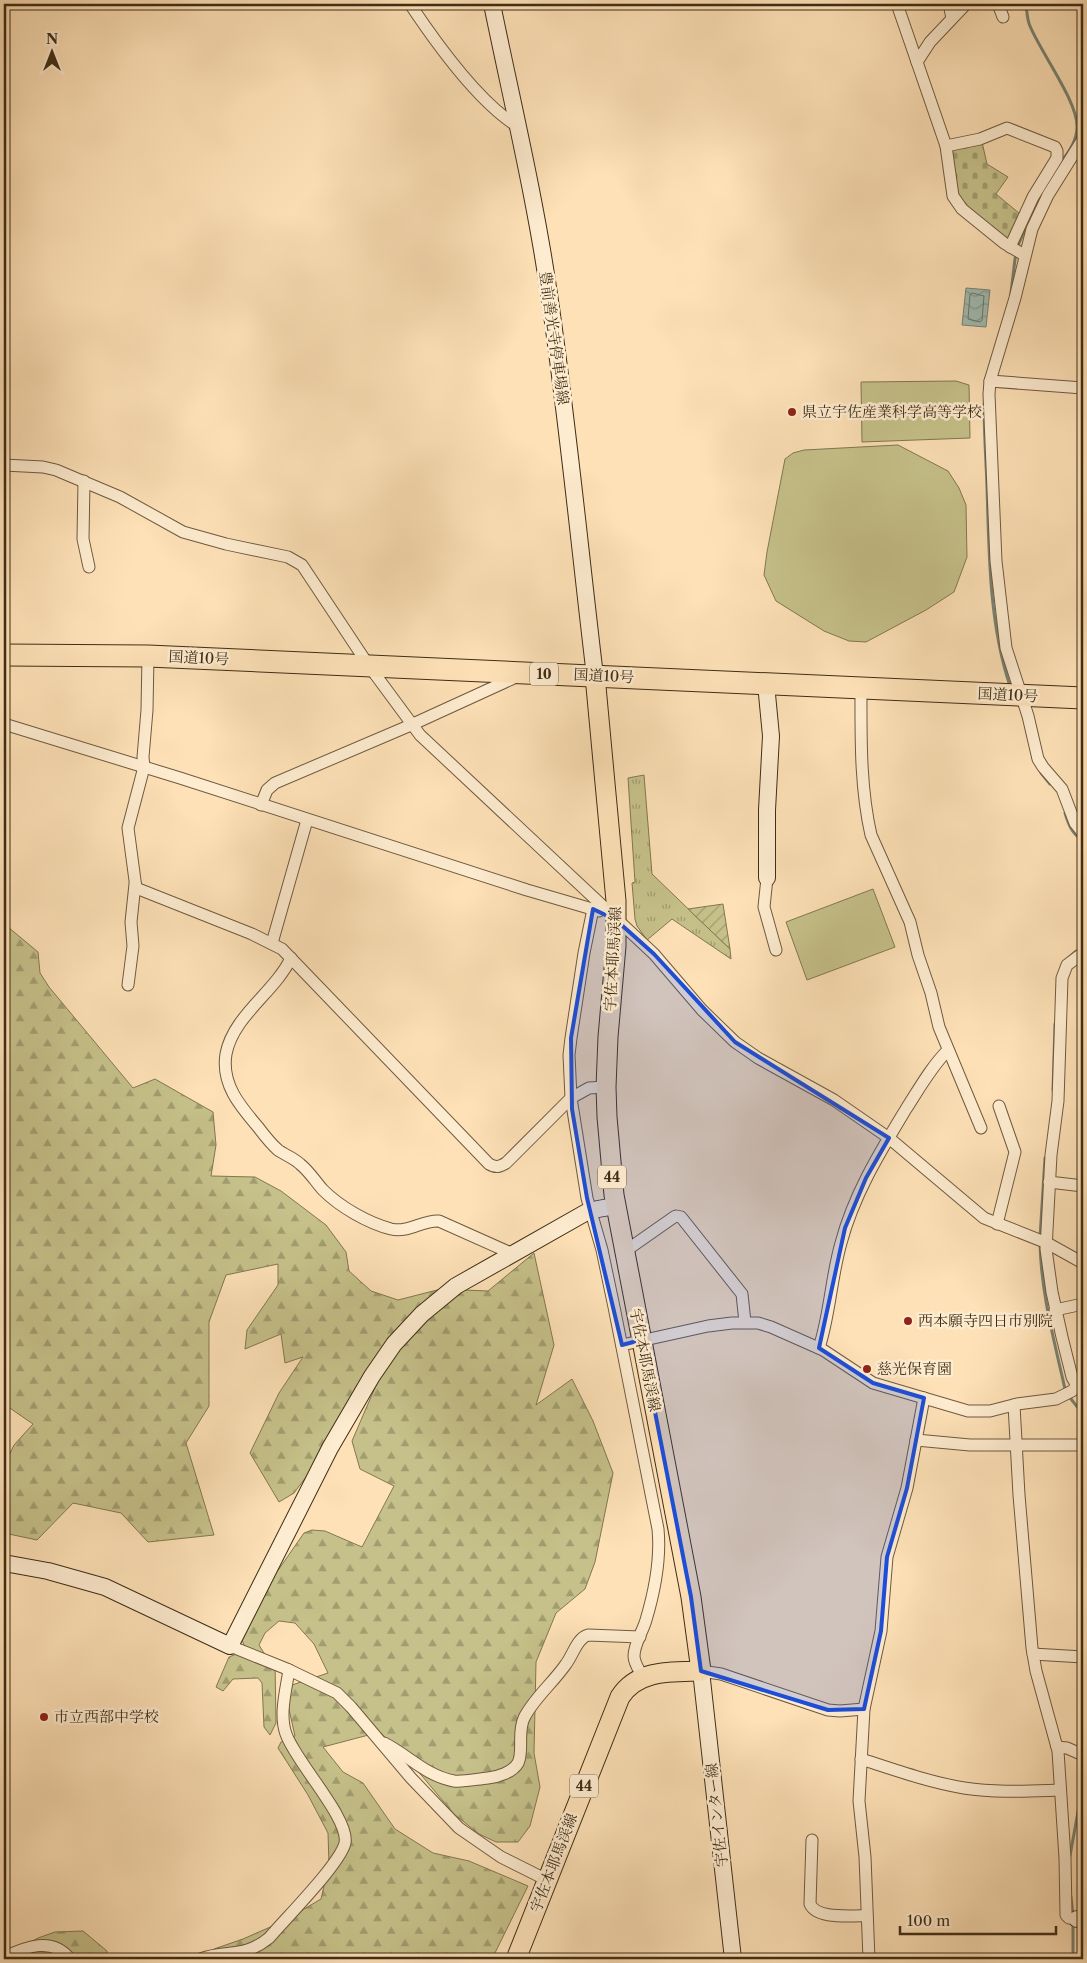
<svg xmlns="http://www.w3.org/2000/svg" width="1087" height="1963" font-family="'Libre Caslon Text','Noto Serif JP',serif">
	<style>
		.grass { fill: url(#grass-tufts); stroke: #827750 }
		.forest { fill: url(#forest-firs); stroke: #827750 }
		.cemetery { fill: url(#cemetery-stones); stroke: #827750 }
		.garden { fill: url(#garden-furrows); stroke: #827750 }
		.pitch { fill: #c6c18a; stroke: #827750 }
		.water { fill: url(#water-waves); stroke: #798374 }
		.lines { fill: none; stroke-linecap: round; stroke-linejoin: round }
		.shore { stroke: #707464; stroke-width: 1 }
		.stream { stroke: #798374; stroke-width: 3 }
		.street-casing { stroke: #6f5a3e; stroke-width: 13 }
		.secondary-casing { stroke: #3f2d16; stroke-width: 18 }
		.primary-casing { stroke: #3f2d16; stroke-width: 21 }
		.highway-casing { stroke: #3f2d16; stroke-width: 23 }
		.street { stroke: #feecd0; stroke-width: 11 }
		.secondary { stroke: #feecd0; stroke-width: 16 }
		.primary { stroke: #fee1b7; stroke-width: 19 }
		.highway { stroke: #fee1b7; stroke-width: 21 }
		.marked { fill: #1d4ed8; fill-opacity: 0.2; stroke: #1d4ed8; stroke-width: 4; stroke-linejoin: round }
		.poi-dot { fill: #8f2418; stroke: #feecd0; stroke-width: 2 }
		.labels { text-anchor: middle; stroke-width: 5; stroke-linejoin: round; paint-order: stroke }
		.shield { fill: #feecd0; stroke: #78664e; stroke-width: 1 }
		.shield-label { font-size: 14px; font-weight: bold; fill: #3f2d16 }
		.street-label { font-size: 15px; fill: #3f2d16; stroke: #feecd0 }
		.poi-label { font-size: 15px; fill: #3f2d16; stroke: #feecd0; text-anchor: start }
	</style>
	<defs>
		<pattern id="grass-tufts" width="24" height="20" patternUnits="userSpaceOnUse" patternTransform="scale(1.25)"><rect width="24" height="20" fill="#c6c18a"/><path d="M3 7l-1-3M5 7V3M7 7l1-3M15 17l-1-3M17 17v-4M19 17l1-3" fill="none" stroke="#a29d70"/></pattern>
		<pattern id="forest-firs" width="22" height="20" patternUnits="userSpaceOnUse" patternTransform="scale(1.25)"><rect width="22" height="20" fill="#c6c18a"/><path d="M5 1l3.5 6h-7zM16 11l3.5 6h-7z" fill="#a29d70"/></pattern>
		<pattern id="cemetery-stones" width="16" height="16" patternUnits="userSpaceOnUse" patternTransform="scale(1.25)"><rect width="16" height="16" fill="#c6c18a"/><path d="M2 7V4a2 2 0 0 1 4 0v3zM10 15v-3a2 2 0 0 1 4 0v3z" fill="#a29d70"/></pattern>
		<pattern id="garden-furrows" width="10" height="10" patternUnits="userSpaceOnUse" patternTransform="scale(1.25)"><rect width="10" height="10" fill="#c6c18a"/><path d="M-1 1l2-2M0 10L10 0M9 11l2-2" fill="none" stroke="#a29d70"/></pattern>
		<pattern id="water-waves" width="16" height="10" patternUnits="userSpaceOnUse" patternTransform="scale(1.25)"><rect width="16" height="10" fill="#a0bcb3"/><path d="M0 5q4-4 8 0t8 0" fill="none" stroke="#849991"/></pattern>
	</defs>
	<rect width="100%" height="100%" fill="#fee1b7"/>
	<filter id="stains"><feTurbulence type="fractalNoise" baseFrequency=".004" numOctaves="4"/><feColorMatrix values="0 0 0 0 .2 0 0 0 0 .09 0 0 0 0 .02 0 0 0 .5 -.17"/></filter>
	<radialGradient id="worn" r=".72"><stop offset=".6" stop-color="#630" stop-opacity="0"/><stop offset="1" stop-color="#630" stop-opacity=".3"/></radialGradient>
	<path class="grass" d="M 644,775 L 652,874 L 730,949 L 731,959 L 672,919 L 647,940 L 637,926 L 635,919 L 632,883 L 635,882 L 628,778 Z"/>
	<g class="forest">
		<path d="M 8,927 L 38,952 L 40,973 L 49,987 L 133,1088 L 155,1079 L 213,1112 L 216,1145 L 211,1176 L 255,1177 L 281,1191 L 326,1225 L 346,1252 L 349,1271 L 371,1291 L 398,1300 L 441,1289 L 488,1291 L 534,1253 L 554,1345 L 536,1405 L 572,1379 L 593,1421 L 613,1473 L 595,1562 L 585,1589 L 556,1613 L 536,1662 L 534,1753 L 540,1787 L 530,1826 L 518,1842 L 496,1842 L 479,1834 L 454,1814 L 422,1776 L 380,1732 L 323,1747 L 343,1772 L 363,1783 L 395,1829 L 433,1853 L 469,1861 L 528,1886 L 492,1959 L 205,1959 L 214,1949 L 243,1939 L 284,1921 L 321,1899 L 329,1864 L 328,1833 L 308,1795 L 278,1748 L 281,1742 L 295,1736 L 288,1705 L 292,1685 L 328,1673 L 314,1644 L 295,1623 L 279,1621 L 265,1633 L 259,1645 L 264,1653 L 275,1663 L 276,1723 L 270,1735 L 264,1727 L 262,1683 L 258,1678 L 233,1679 L 223,1691 L 216,1687 L 229,1657 L 246,1650 L 242,1640 L 260,1590 L 279,1569 L 304,1533 L 312,1530 L 325,1531 L 362,1547 L 394,1486 L 360,1469 L 352,1441 L 377,1383 L 294,1493 L 279,1502 L 250,1453 L 279,1393 L 303,1357 L 285,1363 L 281,1334 L 245,1349 L 247,1330 L 278,1285 L 278,1264 L 226,1275 L 209,1322 L 209,1406 L 186,1443 L 214,1535 L 148,1542 L 121,1513 L 73,1503 L 37,1540 L 4,1533 L 4,1466 L 14,1445 L 33,1424 L 4,1404 L 4,928 Z"/>
		<path d="M 83,1931 L 107,1951 L 107,1959 L 60,1959 L 56,1955 L 44,1959 L 4,1959 L 4,1956 L 38,1938 L 55,1932 Z"/>
	</g>
	<path class="cemetery" d="M 982,142 L 987,164 L 1008,177 L 996,194 L 1020,214 L 1008,239 L 1003,240 L 965,206 C 953,190 953,168 951,149 Z"/>
	<path class="garden" d="M 723,904 L 730,949 L 688,909 Z"/>
	<g class="pitch">
		<path d="M 956,381 L 969,385 L 970,438 L 862,442 L 861,382 Z"/>
		<path d="M 898,445 L 948,471 L 959,488 L 966,505 L 967,557 L 954,592 L 926,610 L 866,642 L 849,641 L 824,631 L 776,601 L 764,575 L 767,552 L 785,459 L 793,453 L 804,450 Z"/>
		<path d="M 873,889 L 895,947 L 807,980 L 786,922 Z"/>
	</g>
	<path class="water" d="M 966,288 L 990,290 L 986,327 L 962,325 Z"/>
	<g class="lines">
		<path class="shore" d="M 972,293 L 984,296 L 982,320 L 980,322 L 968,319 L 970,295 Z"/>
		<g class="stream">
			<path d="M 1026,4 C 1027,11 1027,20 1030,26 C 1040,51 1078,102 1077,127 C 1077,141 1068,154 1059,164"/>
			<path d="M 1011,293 L 1015,259 L 1019,243 L 1040,195"/>
			<path d="M 984,404 C 984,432 986,459 987,487 C 989,552 989,621 1009,683"/>
			<path d="M 1041,773 L 1050,784"/>
			<path d="M 1065,813 C 1069,826 1072,833 1083,841"/>
			<path d="M 1066,960 L 1076,951"/>
			<path d="M 1053,1090 L 1055,1024"/>
			<path d="M 1040,1237 L 1045,1158"/>
			<path d="M 1040,1243 C 1041,1293 1054,1340 1065,1389 L 1071,1399 L 1083,1414"/>
			<path d="M 1070,1856 L 1079,1806 L 1080,1791 L 1083,1782"/>
			<path d="M 1071,1897 L 1073,1916"/>
			<path d="M 1073,1922 L 1073,1959"/>
		</g>
		<defs>
			<g id="street">
				<path d="M 410,4 C 436,43 477,101 517,126"/>
				<path d="M 897,4 L 946,146 L 953,196 L 962,209 L 1004,243 L 1024,255"/>
				<path d="M 949,4 L 952,18"/>
				<path d="M 998,4 L 1003,17"/>
				<path d="M 917,62 L 930,42 L 966,4"/>
				<path d="M 1083,139 L 1048,195 L 1032,229 L 1015,298 L 990,381 L 989,394 L 996,561 L 1006,648 L 1028,716 L 1038,759 L 1043,767 L 1062,789 L 1075,823 L 1083,833"/>
				<path d="M 946,146 L 980,139 L 1007,128 L 1055,147 L 1057,151 L 1057,158 L 1033,197 L 1010,247"/>
				<path d="M 990,381 L 1083,388"/>
				<path d="M 4,465 L 43,467 L 56,470 L 120,497 L 183,532 L 226,544 L 288,557 L 302,565 L 369,666 L 420,735 L 654,954 L 702,1010 L 735,1042 L 758,1058 L 834,1100 L 889,1138 L 984,1218 L 1047,1243 L 1083,1263"/>
				<path d="M 84,481 L 83,539 L 89,567"/>
				<path d="M 148,656 L 147,710 L 143,757 L 144,767 L 128,828 L 136,888 L 252,934 L 282,949 L 489,1164 C 496,1168 499,1167 506,1163 L 571,1098 L 589,1088 L 606,1087"/>
				<path d="M 861,688 C 861,737 860,787 871,835 L 910,922 L 918,955 L 931,993 L 939,1027 L 981,1128"/>
				<path d="M 4,724 L 180,778 L 527,890 L 599,911"/>
				<path d="M 261,805 L 267,790 L 275,783 L 411,725 L 516,677"/>
				<path d="M 767,878 L 764,907 L 776,950"/>
				<path d="M 593,909 L 584,953 L 571,1038 L 569,1055 L 571,1098 L 587,1198 L 602,1250 L 614,1307 L 658,1529 C 661,1560 655,1590 646,1620 C 643,1631 634,1644 634,1656 C 634,1664 640,1671 643,1677"/>
				<path d="M 272,943 L 307,820"/>
				<path d="M 291,958 C 275,992 233,1016 226,1054 C 221,1084 240,1106 258,1127 C 264,1135 270,1143 278,1150 C 285,1155 294,1158 300,1164 C 309,1171 315,1181 323,1190 C 340,1207 368,1223 391,1229 C 409,1233 422,1220 439,1221 L 513,1254"/>
				<path d="M 128,985 L 133,946 L 131,922 L 135,884"/>
				<path d="M 1049,1182 L 1083,1186"/>
				<path d="M 997,1224 L 1015,1152 L 999,1106"/>
				<path d="M 624,1252 L 674,1217 L 676,1216 L 681,1217 L 742,1294 L 745,1322"/>
				<path d="M 1055,1310 L 1083,1304"/>
				<path d="M 622,1345 L 708,1326 L 732,1323 L 758,1323 L 771,1327 L 823,1350 L 873,1383 L 968,1411 L 990,1411 L 1017,1404 L 1056,1399 L 1072,1391 L 1083,1380"/>
				<path d="M 819,1348 C 830,1314 831,1278 841,1243 C 854,1194 880,1152 906,1109 C 919,1089 931,1067 948,1050"/>
				<path d="M 1083,1389 L 1077,1386 L 1072,1377 L 1062,1337 L 1052,1292 L 1046,1249 L 1051,1155 L 1058,1101 L 1062,978 L 1067,965 L 1083,953"/>
				<path d="M 1014,1405 L 1019,1495 L 1032,1648 L 1036,1671 L 1058,1751 L 1065,1858 L 1066,1915 L 1069,1918 L 1077,1919"/>
				<path d="M 916,1440 L 970,1445 L 1083,1445"/>
				<path d="M 230,1646 L 287,1669 L 337,1693 L 351,1707 L 411,1778 L 459,1828 L 501,1857 L 547,1880"/>
				<path d="M 1033,1654 L 1083,1657"/>
				<path d="M 701,1671 L 721,1674 L 828,1710 L 840,1711 L 864,1709"/>
				<path d="M 384,1743 C 408,1755 426,1776 454,1781 C 464,1782 477,1779 488,1778 C 498,1777 513,1772 518,1763 C 524,1751 517,1733 524,1718 C 534,1698 553,1683 566,1664 C 573,1655 577,1638 588,1635 L 640,1637"/>
				<path d="M 1057,1747 L 1067,1748 L 1083,1755"/>
				<path d="M 861,1759 C 895,1770 929,1782 964,1788 C 996,1793 1028,1791 1060,1790"/>
				<path d="M 812,1840 L 810,1904 C 817,1920 852,1915 867,1916"/>
				<path d="M 4,1957 C 26,1947 52,1936 70,1959"/>
				<path d="M 200,1959 C 227,1949 243,1959 269,1938 C 285,1919 340,1864 345,1843 C 350,1819 295,1761 286,1734 C 279,1715 286,1690 289,1670"/>
				<path d="M 869,1959 L 865,1857 L 859,1801 L 864,1709 L 881,1631 L 887,1557 L 907,1488 L 924,1398"/>
			</g>
			<g id="secondary">
				<path d="M 492,4 C 512,102 536,201 550,301 C 568,425 580,551 595,676"/>
				<path d="M 766,684 L 771,736 L 767,810 L 767,878"/>
				<path d="M 4,1563 L 48,1571 L 105,1587 L 230,1646 L 330,1448 L 372,1376 L 394,1344 L 422,1314 L 456,1286 L 585,1213 L 598,1209 L 615,1206"/>
				<path d="M 701,1671 L 733,1959"/>
				<path d="M 1077,1919 L 1083,1919"/>
			</g>
			<path id="primary" d="M 516,1959 L 620,1697 C 638,1669 672,1672 701,1671 L 691,1597 L 614,1195 L 607,1117 L 606,1087 L 608,1037 L 616,946 L 616,901 L 595,676"/>
			<path id="highway" d="M 4,655 L 148,656 L 1083,698"/>
		</defs>
		<use href="#street" class="street-casing"/>
		<use href="#secondary" class="secondary-casing"/>
		<use href="#primary" class="primary-casing"/>
		<use href="#highway" class="highway-casing"/>
		<use href="#street" class="street"/>
		<use href="#secondary" class="secondary"/>
		<use href="#primary" class="primary"/>
		<use href="#highway" class="highway"/>
	</g>
	<path class="marked" d="M 593,909 L 616,920 L 654,954 L 735,1042 L 889,1138 L 866,1178 L 845,1228 L 819,1348 L 873,1383 L 924,1398 L 907,1488 L 887,1557 L 881,1631 L 864,1709 L 828,1710 L 701,1671 L 691,1597 L 641,1340 L 622,1345 L 587,1198 L 572,1109 L 571,1038 Z"/>
	<g class="poi-dot">
		<circle cx="792" cy="412" r="5"/>
		<circle cx="908" cy="1321" r="5"/>
		<circle cx="867" cy="1369" r="5"/>
		<circle cx="44" cy="1717" r="5"/>
	</g>
	<g class="labels">
		<g class="shield">
			<rect x="530" y="662.5" width="28" height="23" rx="4"/>
			<rect x="598" y="1165.5" width="28" height="23" rx="4"/>
			<rect x="570" y="1774.5" width="28" height="23" rx="4"/>
		</g>
		<g class="shield-label">
			<text x="544" y="679">10</text>
			<text x="612" y="1182">44</text>
			<text x="584" y="1791">44</text>
		</g>
		<g class="street-label">
			<text transform="translate(554 338) rotate(82)" y="5">豊前善光寺停車場線</text>
			<text transform="translate(199 658) rotate(3)" y="5">国道10号</text>
			<text transform="translate(604 676) rotate(3)" y="5">国道10号</text>
			<text transform="translate(1008 695) rotate(3)" y="5">国道10号</text>
			<text transform="translate(613 959) rotate(-87)" y="5">宇佐本耶馬渓線</text>
			<text transform="translate(645 1360) rotate(79)" y="5">宇佐本耶馬渓線</text>
			<text transform="translate(717 1815) rotate(-96)" y="5">宇佐インター線</text>
			<text transform="translate(554 1863) rotate(-69)" y="5">宇佐本耶馬渓線</text>
		</g>
		<g class="poi-label">
			<text x="802" y="417">県立宇佐産業科学高等学校</text>
			<text x="918" y="1326">西本願寺四日市別院</text>
			<text x="877" y="1374">慈光保育園</text>
			<text x="54" y="1722">市立西部中学校</text>
		</g>
	</g>
	<rect width="1087" height="1963" fill="none" stroke="#fee1b7" stroke-width="20"/>
	<rect x="5" y="5" width="1077" height="1953" fill="none" stroke="#3f2d16" stroke-width="2.5"/>
	<rect x="10" y="10" width="1067" height="1943" fill="none" stroke="#3f2d16"/>
	<g transform="translate(52 52)" stroke="#feecd0" stroke-width="4" paint-order="stroke">
	<path d="M0-4L9 19L0 12L-9 19Z" fill="#3f2d16"/>
	<text y="-8" font-size="14" font-weight="bold" text-anchor="middle" fill="#3f2d16">N</text>
	</g>
	<path d="M900 1926v8h156v-8" fill="none" stroke="#3f2d16" stroke-width="2.5"/>
	<text x="907" y="1926" font-size="15" fill="#3f2d16" stroke="#feecd0" stroke-width="4" paint-order="stroke">100 m</text>
	<rect width="100%" height="100%" filter="url(#stains)"/>
	<rect width="100%" height="100%" fill="url(#worn)"/>
</svg>
